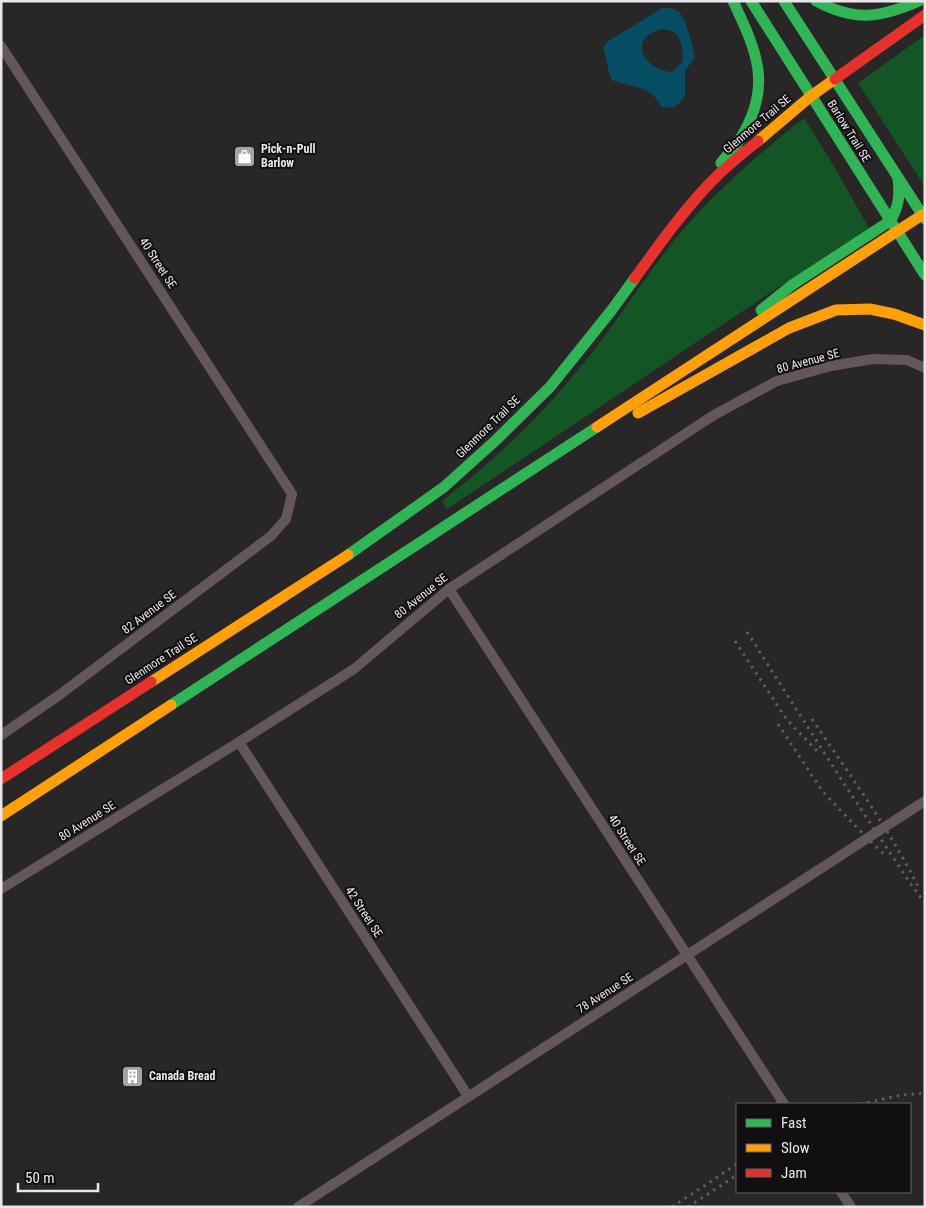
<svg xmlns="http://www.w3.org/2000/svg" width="926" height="1208" font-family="'Roboto Condensed',sans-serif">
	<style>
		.green { fill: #145525 }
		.water { fill: #064c63; fill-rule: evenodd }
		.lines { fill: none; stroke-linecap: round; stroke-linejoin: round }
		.street { stroke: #63575b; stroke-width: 10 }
		.fast { stroke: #30b455; stroke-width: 11 }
		.slow { stroke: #ff9f0a; stroke-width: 11 }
		.jam { stroke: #e5322d; stroke-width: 11 }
		.rail { stroke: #625b5e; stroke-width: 3; stroke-dasharray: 2.5 5; stroke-linecap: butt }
		.labels { text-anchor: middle; stroke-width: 4; stroke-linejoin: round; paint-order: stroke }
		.street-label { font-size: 12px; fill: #eae7ea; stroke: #110f11 }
		.poi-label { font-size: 12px; font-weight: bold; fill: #eae7ea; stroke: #110f11; text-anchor: start }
	</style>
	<rect width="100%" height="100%" fill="#292628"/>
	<g class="green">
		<path d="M 925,35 L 925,187 L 858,83 Z"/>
		<path d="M 804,118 L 832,163 L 869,228 C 727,320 588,416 447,509 L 442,501 C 499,457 550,407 594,350 C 626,309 653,264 687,225 C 723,185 762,151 804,118 Z"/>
	</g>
	<path class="water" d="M 662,8 C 668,8 673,8 678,11 C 686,18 693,46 695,57 L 685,71 L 685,95 L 679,104 L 672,108 L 662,107 C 649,84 634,89 612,80 C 607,70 607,58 603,47 L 607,42 ZM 662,29 C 667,30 673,31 677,35 C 682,42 685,56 681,63 C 679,66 675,69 672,72 C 644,70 626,38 662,29 Z"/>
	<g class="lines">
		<g class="street">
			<path d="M 1,46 L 292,494 L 286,519 L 271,536 L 58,696 L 1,735"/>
			<path d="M 449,589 L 784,1104"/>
			<path d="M 239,742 L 468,1096"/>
			<path d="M 1,889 L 239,742 L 354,669 L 449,589 L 714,415 L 777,381 L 831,366 L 873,359 L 907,360 L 925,368"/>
			<path d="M 841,1192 L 851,1207"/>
			<path d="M 298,1207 L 925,801"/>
		</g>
		<g class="fast">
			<path d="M 751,1 L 925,275"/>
			<path d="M 784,1 L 925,219"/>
			<path d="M 816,1 C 855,22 880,18 919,1"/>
			<path d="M 721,163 C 727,155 735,147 740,139 C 773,86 757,52 733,1"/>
			<path d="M 922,215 L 925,214"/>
			<path d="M 761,310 L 792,285 L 890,221 C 899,207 900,195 898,179"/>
			<path d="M 348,555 L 444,487 L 495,441 L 550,387 L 611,311 L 635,278"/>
			<path d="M 171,705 L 597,427"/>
		</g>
		<g class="slow">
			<path d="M 758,141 L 811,96 L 835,79"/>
			<path d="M 638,413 L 789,328 L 836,310 L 870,309 L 894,314 L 925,325"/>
			<path d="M 597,427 L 922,215"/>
			<path d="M 151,682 L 348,555"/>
			<path d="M 1,816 L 171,705"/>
		</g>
		<g class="jam">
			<path d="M 835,79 L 925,15"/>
			<path d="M 635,278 C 661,242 687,205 720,173 C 732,162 745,151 758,141"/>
			<path d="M 1,779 L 151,682"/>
		</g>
		<g class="rail">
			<path d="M 747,632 L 841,779 L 910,883 L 925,903"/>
			<path d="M 735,641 L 787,720 L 817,751"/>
			<path d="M 812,719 C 849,774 888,827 918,886"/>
			<path d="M 778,724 L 823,792 L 867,838 L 887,857"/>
			<path d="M 860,1104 L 902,1095 L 925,1093"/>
			<path d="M 672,1207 L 737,1164"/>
			<path d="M 688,1207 L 737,1175"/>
		</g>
	</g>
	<defs>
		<symbol id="shop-square" viewBox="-11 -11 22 22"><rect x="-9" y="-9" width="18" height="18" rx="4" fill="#a6a3a6" stroke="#110f11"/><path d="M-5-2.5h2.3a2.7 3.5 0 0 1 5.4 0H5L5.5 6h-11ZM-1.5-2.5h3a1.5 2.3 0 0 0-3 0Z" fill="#fff"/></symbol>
		<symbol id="building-square" viewBox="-11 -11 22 22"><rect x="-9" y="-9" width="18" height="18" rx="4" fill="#a6a3a6" stroke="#110f11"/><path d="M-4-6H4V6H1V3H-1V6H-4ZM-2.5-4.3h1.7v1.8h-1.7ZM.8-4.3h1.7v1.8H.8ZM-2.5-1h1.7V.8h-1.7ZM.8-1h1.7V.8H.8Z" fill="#fff"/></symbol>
	</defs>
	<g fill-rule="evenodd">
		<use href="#shop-square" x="232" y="144" width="25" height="25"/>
		<use href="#building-square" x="120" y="1064" width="25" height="25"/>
	</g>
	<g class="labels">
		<g class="street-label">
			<text transform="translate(757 124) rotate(-40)" y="4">Glenmore Trail SE</text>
			<text transform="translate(849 131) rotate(58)" y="4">Barlow Trail SE</text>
			<text transform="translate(158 263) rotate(57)" y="4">40 Street SE</text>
			<text transform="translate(808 361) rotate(-15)" y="4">80 Avenue SE</text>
			<text transform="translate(488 427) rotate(-44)" y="4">Glenmore Trail SE</text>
			<text transform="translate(421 596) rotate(-39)" y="4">80 Avenue SE</text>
			<text transform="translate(149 612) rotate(-37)" y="4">82 Avenue SE</text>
			<text transform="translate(161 659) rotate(-33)" y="4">Glenmore Trail SE</text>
			<text transform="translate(87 821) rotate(-32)" y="4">80 Avenue SE</text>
			<text transform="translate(627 840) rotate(57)" y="4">40 Street SE</text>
			<text transform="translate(364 912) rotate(57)" y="4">42 Street SE</text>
			<text transform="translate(605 993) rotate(-33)" y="4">78 Avenue SE</text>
		</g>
		<g class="poi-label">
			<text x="261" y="153">Pick-n-Pull<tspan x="261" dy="14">Barlow</tspan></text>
			<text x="149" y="1080">Canada Bread</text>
		</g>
	</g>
	<rect width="926" height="1208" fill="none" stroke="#eae7ea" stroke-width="5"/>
	<rect x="736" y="1103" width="175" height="90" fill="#110f11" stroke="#686568"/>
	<rect x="746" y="1119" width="25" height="8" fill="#30b455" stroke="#686568"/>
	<text x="781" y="1128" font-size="15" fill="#eae7ea">Fast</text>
	<rect x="746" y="1144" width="25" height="8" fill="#ff9f0a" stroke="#686568"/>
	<text x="781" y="1153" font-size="15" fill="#eae7ea">Slow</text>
	<rect x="746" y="1169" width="25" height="8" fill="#e5322d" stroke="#686568"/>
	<text x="781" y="1178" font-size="15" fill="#eae7ea">Jam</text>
	<path d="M18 1183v8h80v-8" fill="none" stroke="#eae7ea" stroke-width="2.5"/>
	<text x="25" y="1183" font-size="15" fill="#eae7ea" stroke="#110f11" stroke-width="4" paint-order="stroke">50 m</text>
</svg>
